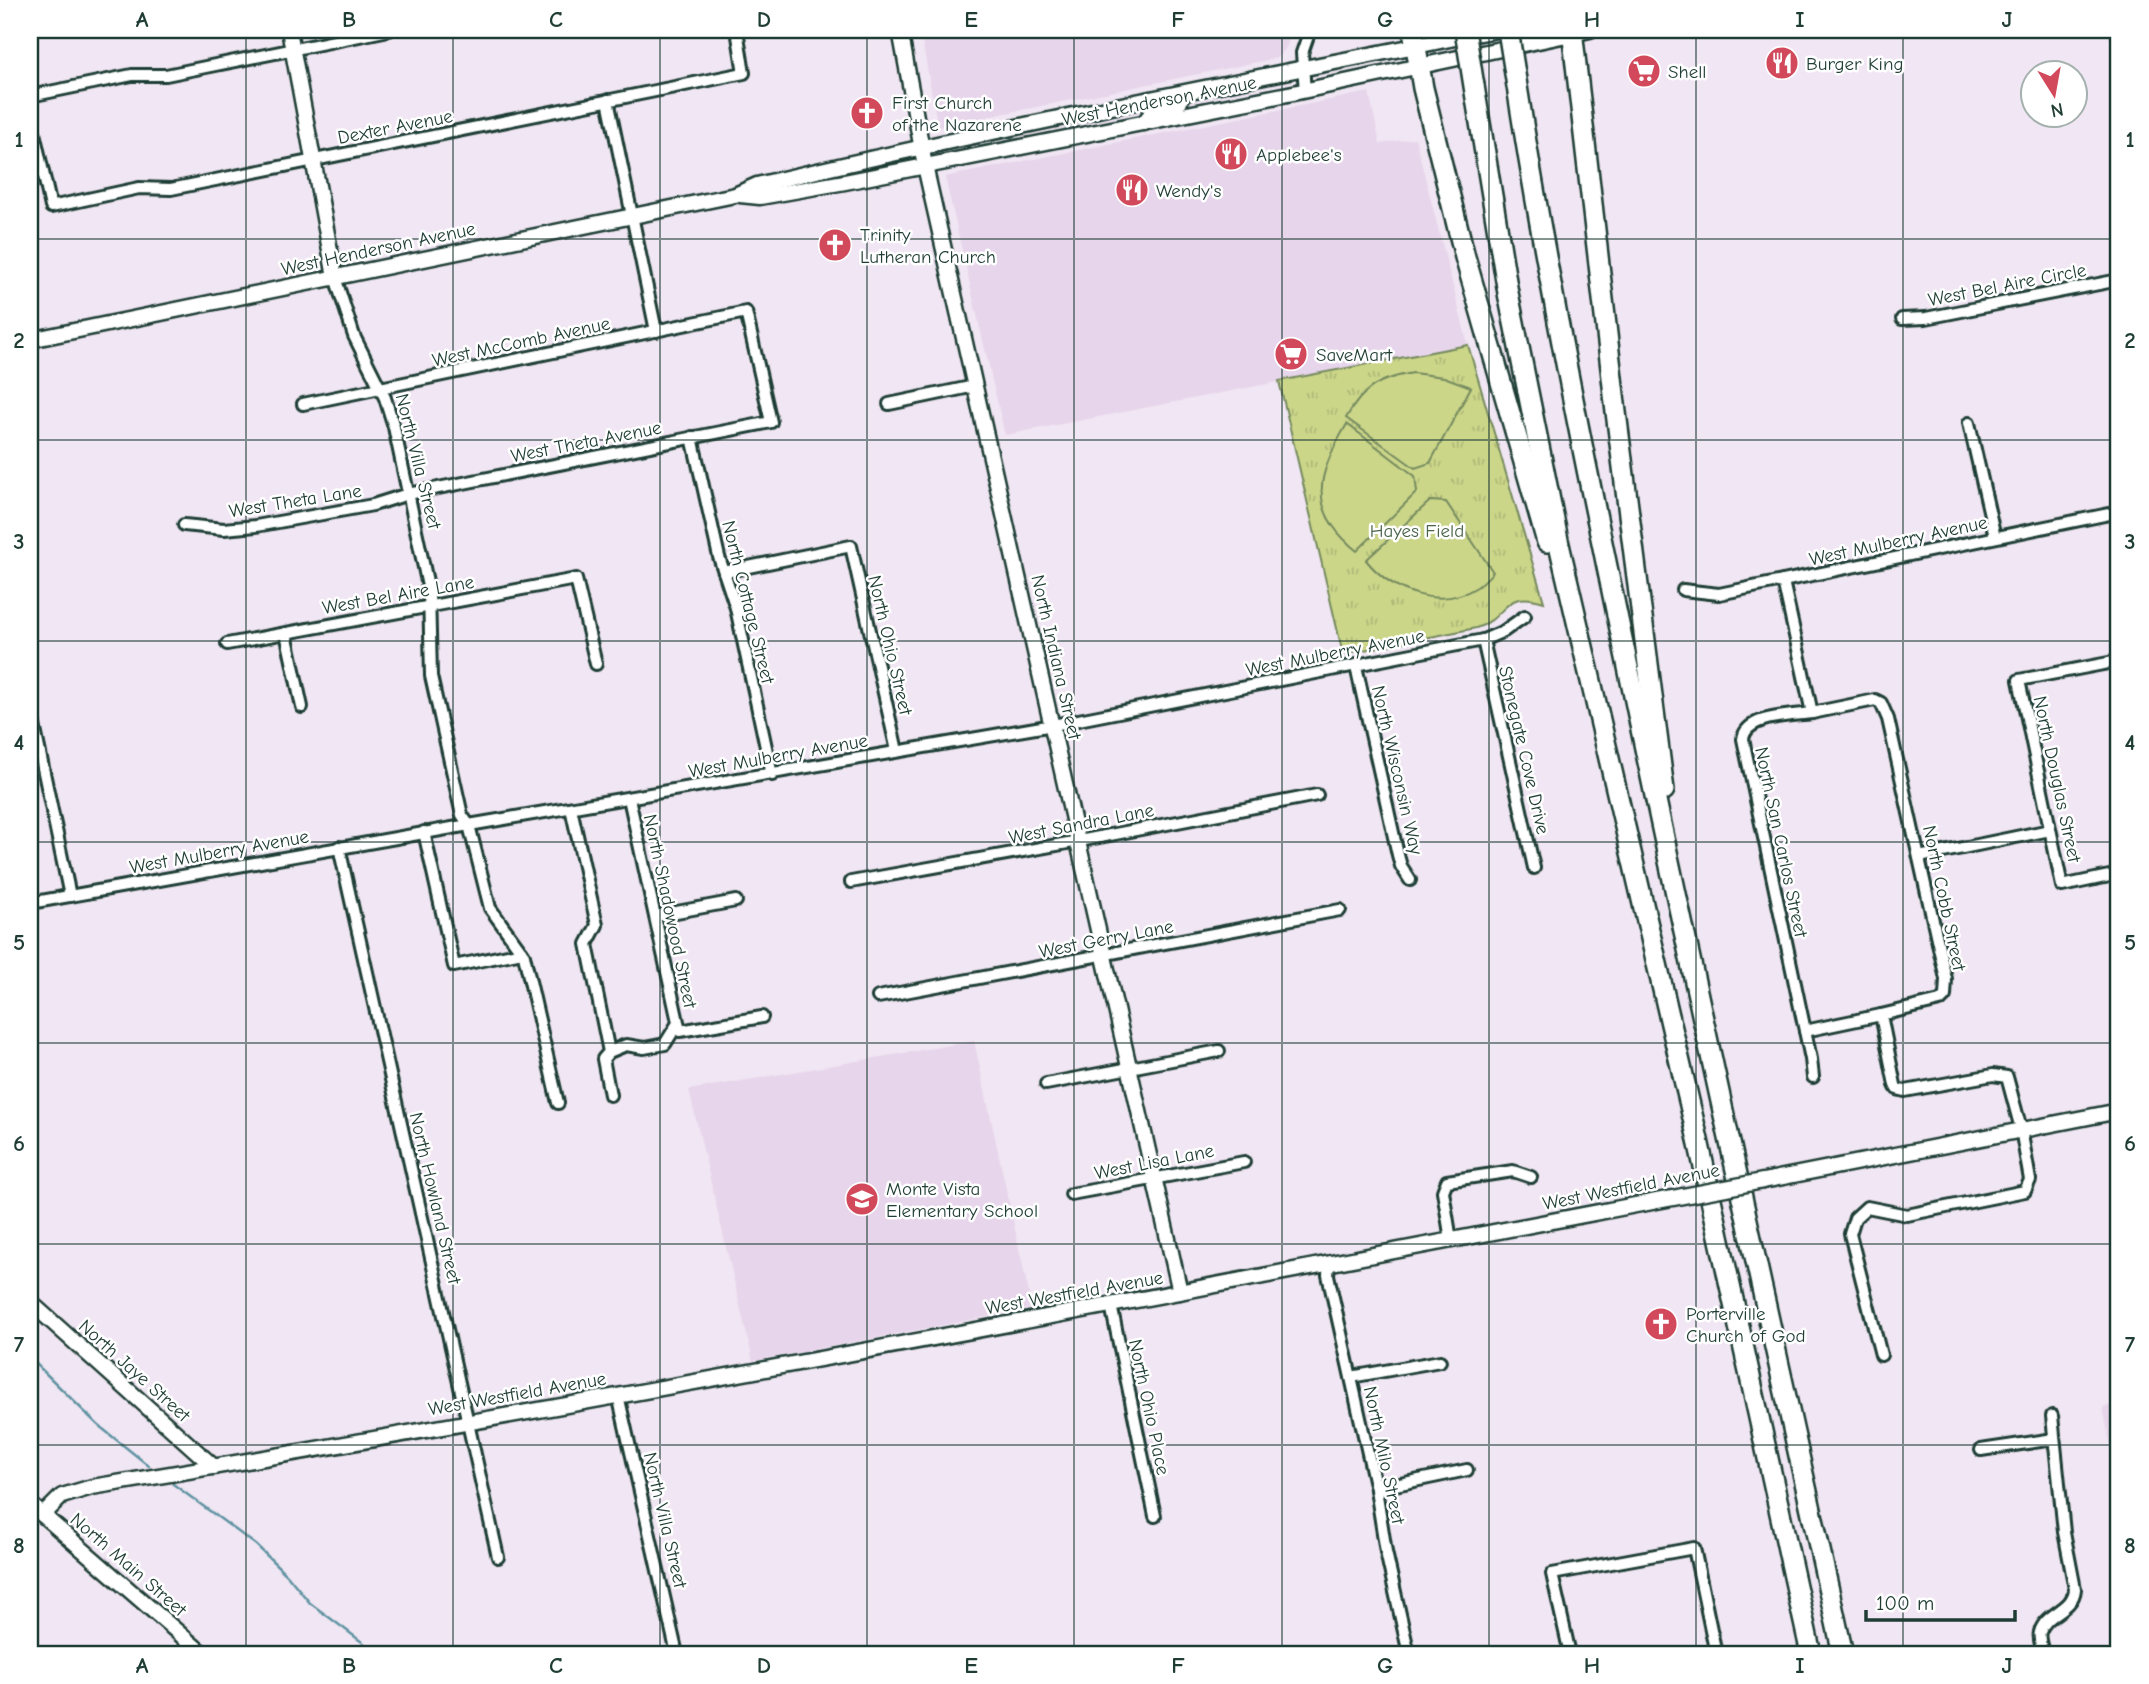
<svg xmlns="http://www.w3.org/2000/svg" width="2149" height="1684" font-family="'Comic Neue',sans-serif">
	<style>
		.built { fill: #e7d5eb }
		.grass { fill: url(#grass-tufts); stroke: #758a5e; stroke-width: 2 }
		.garden { fill: #cbd689; stroke: #758a5e; stroke-width: 2 }
		.lines { fill: none; stroke-linecap: round; stroke-linejoin: round }
		.stream { stroke: #6093a2; stroke-width: 2.5 }
		.street-casing { stroke: #1f3d34; stroke-width: 16 }
		.secondary-casing { stroke: #1f3d34; stroke-width: 19 }
		.highway-casing { stroke: #1f3d34; stroke-width: 24 }
		.street { stroke: #fff; stroke-width: 10 }
		.secondary { stroke: #fff; stroke-width: 14 }
		.highway { stroke: #fff; stroke-width: 19 }
		.secondary-bridge-casing { stroke: #1f3d34; stroke-width: 19; stroke-linecap: butt }
		.highway-bridge-casing { stroke: #1f3d34; stroke-width: 24; stroke-linecap: butt }
		.secondary-bridge { stroke: #fff; stroke-width: 14 }
		.highway-bridge { stroke: #fff; stroke-width: 19 }
		.grid { fill: none; stroke: #1f3d34; stroke-width: 2; stroke-opacity: 0.55 }
		.labels { text-anchor: middle; stroke-width: 5; stroke-linejoin: round; paint-order: stroke }
		.poi-label { font-size: 19px; fill: #1f3d34; stroke: #fff; text-anchor: start }
		.street-label { font-size: 19px; fill: #1f3d34; stroke: #fff }
		.park-label { font-size: 19px; fill: #4a6349; stroke: #fff }
		.neatline { fill: none; stroke: #1f3d34; stroke-width: 2.5 }
		.grid-label { font-size: 23px; text-anchor: middle; font-weight: bold; fill: #1f3d34 }
	</style>
	<defs>
		<pattern id="grass-tufts" width="24" height="20" patternUnits="userSpaceOnUse" patternTransform="scale(1.75)"><rect width="24" height="20" fill="#cbd689"/><path d="M3 7l-1-3M5 7V3M7 7l1-3M15 17l-1-3M17 17v-4M19 17l1-3" fill="none" stroke="#aeb977"/></pattern>
	</defs>
	<rect width="100%" height="100%" fill="#f1e6f3"/>
	<filter id="ink" filterUnits="userSpaceOnUse"><feTurbulence type="fractalNoise" baseFrequency=".0143" numOctaves="2"/><feDisplacementMap in="SourceGraphic" scale="14" xChannelSelector="R" yChannelSelector="G"/><feConvolveMatrix kernelMatrix="1 2 1 2 8 2 1 2 1" color-interpolation-filters="sRGB"/></filter>
	<g filter="url(#ink)">
		<g class="built">
			<path d="M 920,30 L 1292,30 L 1286,48 L 1278,57 L 1272,59 L 938,127 Z"/>
			<path d="M 1369,92 L 1380,144 L 1415,138 L 1468,345 L 1005,435 L 945,177 Z"/>
			<path d="M 974,1041 L 1032,1308 L 753,1361 L 689,1090 Z"/>
			<path d="M 2119,1404 L 2119,1487 L 2103,1407 Z"/>
		</g>
		<path class="grass" d="M 1468,345 L 1544,602 C 1502,588 1508,618 1476,628 L 1343,654 L 1279,381 Z"/>
		<g class="garden">
			<path d="M 1413,373 L 1444,377 L 1471,387 L 1430,463 L 1415,468 L 1346,418 C 1364,387 1378,379 1413,373 Z"/>
			<path d="M 1347,424 L 1415,476 L 1417,492 L 1357,551 C 1305,509 1318,474 1347,424 Z"/>
			<path d="M 1430,501 L 1446,502 L 1493,572 C 1488,577 1483,583 1477,587 C 1439,611 1391,591 1366,560 Z"/>
		</g>
		<g class="lines">
			<g class="stream">
				<path d="M 30,1358 L 98,1425 L 149,1466"/>
				<path d="M 173,1484 L 256,1545 L 288,1576 L 310,1603 L 378,1654"/>
			</g>
			<defs>
				<g id="street">
					<path d="M 1305,91 L 1302,53 L 1310,30"/>
					<path d="M 30,96 L 132,75 L 166,75 L 389,30"/>
					<path d="M 608,100 L 656,331"/>
					<path d="M 30,115 L 51,207 L 139,188 L 171,189 L 744,73 L 737,30"/>
					<path d="M 335,277 L 354,336 L 385,398 L 394,427 L 429,591 L 431,676 L 462,815 L 469,825 L 490,908 L 524,955 L 558,1103"/>
					<path d="M 1902,319 L 1926,318 L 2119,280"/>
					<path d="M 889,404 L 975,386"/>
					<path d="M 1969,423 L 1995,537"/>
					<path d="M 692,437 L 719,557 L 736,608 L 772,775"/>
					<path d="M 184,525 L 224,529 L 256,526 L 373,505 L 408,494 L 771,422 L 746,312 L 303,404"/>
					<path d="M 724,572 L 851,546 L 897,751"/>
					<path d="M 1783,581 L 1812,713 L 1875,700 L 1881,703 L 1888,719 L 1946,979 L 1945,996 L 1940,1001 L 1881,1015 L 1895,1085 L 1897,1089 L 1905,1091 L 1993,1075 L 2007,1077 L 2021,1129 L 2030,1180 L 2025,1191 L 1907,1215 L 1867,1207 L 1855,1218 L 1850,1234 L 1881,1355"/>
					<path d="M 1683,590 L 1719,594 L 2119,512"/>
					<path d="M 286,633 L 302,707"/>
					<path d="M 1483,640 L 1534,868"/>
					<path d="M 227,644 L 576,579 L 596,664"/>
					<path d="M 2119,661 L 2019,680 L 2062,886 L 2119,874"/>
					<path d="M 1356,666 L 1398,855 L 1401,866 L 1410,880"/>
					<path d="M 30,706 L 70,896"/>
					<path d="M 1812,713 C 1791,716 1746,715 1743,739 L 1811,1059 L 1813,1077"/>
					<path d="M 629,798 L 680,1031 L 762,1017"/>
					<path d="M 571,808 L 597,925 L 587,944 L 609,1052 L 603,1059 L 610,1095"/>
					<path d="M 424,832 L 454,966 L 522,952"/>
					<path d="M 339,847 L 498,1557"/>
					<path d="M 1919,857 L 2050,830"/>
					<path d="M 851,882 L 1079,841 L 1317,795"/>
					<path d="M 30,903 L 469,825 L 1053,725 L 1483,640 L 1504,631 L 1525,616"/>
					<path d="M 655,916 L 736,901"/>
					<path d="M 878,997 L 1340,910"/>
					<path d="M 1805,1031 L 1881,1015"/>
					<path d="M 609,1052 L 626,1045 L 644,1048 L 665,1044 L 678,1023"/>
					<path d="M 1046,1084 L 1219,1051"/>
					<path d="M 1071,1194 L 1244,1162"/>
					<path d="M 1451,1240 L 1443,1191 L 1447,1181 L 1513,1171 L 1531,1177"/>
					<path d="M 1329,1263 L 1328,1275 L 1376,1489 L 1386,1552 L 1409,1654"/>
					<path d="M 1111,1305 L 1155,1516"/>
					<path d="M 1351,1377 L 1440,1361"/>
					<path d="M 618,1395 L 677,1654"/>
					<path d="M 1981,1450 L 2054,1439"/>
					<path d="M 1376,1489 L 1467,1470"/>
					<path d="M 1570,1654 L 1552,1574 L 1694,1548 L 1716,1654"/>
					<path d="M 2043,1654 C 2042,1647 2038,1638 2040,1632 C 2046,1612 2073,1611 2075,1589 L 2064,1532 L 2052,1416"/>
				</g>
				<g id="secondary">
					<path d="M 289,30 L 335,277"/>
					<path d="M 900,30 L 925,166 L 1180,1292"/>
					<path d="M 2119,30 L 2119,33"/>
					<path d="M 1144,123 L 1153,111 L 1180,102"/>
					<path d="M 740,195 L 760,197 L 845,182 L 1293,93 L 1590,30"/>
					<path d="M 30,340 L 735,195 L 757,185 C 1002,127 1249,79 1496,30"/>
					<path d="M 1763,1181 L 2119,1111"/>
					<path d="M 30,1302 L 214,1467"/>
					<path d="M 30,1504 L 203,1654"/>
					<path d="M 43,1515 L 62,1496 L 92,1487 C 624,1399 1154,1297 1683,1196"/>
				</g>
				<g id="highway">
					<path d="M 1413,30 L 1423,88 L 1465,257 L 1547,542"/>
					<path d="M 1572,30 L 1616,412 L 1664,790"/>
					<path d="M 1516,80 C 1548,285 1590,487 1633,691 C 1700,1013 1772,1333 1843,1654"/>
					<path d="M 1474,86 L 1508,293 L 1558,540 L 1696,1131 L 1811,1654"/>
				</g>
			</defs>
			<use href="#street" class="street-casing"/>
			<use href="#secondary" class="secondary-casing"/>
			<use href="#highway" class="highway-casing"/>
			<use href="#street" class="street"/>
			<use href="#secondary" class="secondary"/>
			<use href="#highway" class="highway"/>
			<defs>
				<path id="secondary-bridge" d="M 1683,1196 L 1763,1181"/>
				<g id="highway-bridge">
					<path d="M 1465,30 L 1474,86"/>
					<path d="M 1508,30 L 1516,80"/>
				</g>
			</defs>
			<use href="#secondary-bridge" class="secondary-bridge-casing"/>
			<use href="#highway-bridge" class="highway-bridge-casing"/>
			<use href="#secondary-bridge" class="secondary-bridge"/>
			<use href="#highway-bridge" class="highway-bridge"/>
		</g>
	</g>
	<path class="grid" d="M 246,30 L 246,1654M 453,30 L 453,1654M 660,30 L 660,1654M 867,30 L 867,1654M 1074,30 L 1074,1654M 1282,30 L 1282,1654M 1489,30 L 1489,1654M 1696,30 L 1696,1654M 1903,30 L 1903,1654M 30,239 L 2119,239M 30,440 L 2119,440M 30,641 L 2119,641M 30,842 L 2119,842M 30,1043 L 2119,1043M 30,1244 L 2119,1244M 30,1445 L 2119,1445"/>
	<defs>
		<symbol id="restaurant-disc" viewBox="-11 -11 22 22"><circle r="9.5" fill="#d1495b" stroke="#fff"/><path d="M-5-6h1v4h1v-4h1v4h1v-4h1v5L-1.5 .5V6h-2V.5L-5-1ZM5-6V6H3V1.5H1.5Q1.5-4 5-6Z" fill="#fff"/></symbol>
		<symbol id="supermarket-disc" viewBox="-11 -11 22 22"><circle r="9.5" fill="#d1495b" stroke="#fff"/><path d="M-6-5.5h2.5l.6 2H6L4.5 2H-2.5L-4.4-4H-6ZM-1.5 3.2a1.3 1.3 0 1 0 .1 0ZM3 3.2a1.3 1.3 0 1 0 .1 0Z" fill="#fff"/></symbol>
		<symbol id="church-disc" viewBox="-11 -11 22 22"><circle r="9.5" fill="#d1495b" stroke="#fff"/><path d="M-1.2-6h2.4v3.5h3.3v2.4h-3.3V6h-2.4V-.1h-3.3v-2.4h3.3Z" fill="#fff"/></symbol>
		<symbol id="school-disc" viewBox="-11 -11 22 22"><circle r="9.5" fill="#d1495b" stroke="#fff"/><path d="M0-5L7-2L0 1L-7-2ZM-4 1L0 2.5L4 1V4Q0 6-4 4Z" fill="#fff"/></symbol>
	</defs>
	<g fill-rule="evenodd">
		<use href="#restaurant-disc" x="1763" y="44" width="38" height="38"/>
		<use href="#supermarket-disc" x="1625" y="52" width="38" height="38"/>
		<use href="#church-disc" x="848" y="94" width="38" height="38"/>
		<use href="#restaurant-disc" x="1212" y="135" width="38" height="38"/>
		<use href="#restaurant-disc" x="1113" y="171" width="38" height="38"/>
		<use href="#church-disc" x="816" y="226" width="38" height="38"/>
		<use href="#supermarket-disc" x="1272" y="335" width="38" height="38"/>
		<use href="#school-disc" x="843" y="1180" width="38" height="38"/>
		<use href="#church-disc" x="1642" y="1305" width="38" height="38"/>
	</g>
	<g class="labels">
		<g class="poi-label">
			<text x="1806" y="70">Burger King</text>
			<text x="1668" y="78">Shell</text>
			<text x="892" y="109">First Church<tspan x="892" dy="22">of the Nazarene</tspan></text>
			<text x="1256" y="161">Applebee's</text>
			<text x="1156" y="197">Wendy's</text>
			<text x="860" y="241">Trinity<tspan x="860" dy="22">Lutheran Church</tspan></text>
			<text x="1316" y="361">SaveMart</text>
			<text x="886" y="1195">Monte Vista<tspan x="886" dy="22">Elementary School</tspan></text>
			<text x="1686" y="1320">Porterville<tspan x="1686" dy="22">Church of God</tspan></text>
		</g>
		<g class="street-label">
			<text transform="translate(1159 100) rotate(-11)" y="7">West Henderson Avenue</text>
			<text transform="translate(395 126) rotate(-11)" y="7">Dexter Avenue</text>
			<text transform="translate(378 248) rotate(-12)" y="7">West Henderson Avenue</text>
			<text transform="translate(2007 284) rotate(-11)" y="7">West Bel Aire Circle</text>
			<text transform="translate(521 341) rotate(-12)" y="7">West McComb Avenue</text>
			<text transform="translate(586 441) rotate(-11)" y="7">West Theta Avenue</text>
			<text transform="translate(419 461) rotate(76)" y="7">North Villa Street</text>
			<text transform="translate(295 500) rotate(-9)" y="7">West Theta Lane</text>
			<text transform="translate(1898 540) rotate(-12)" y="7">West Mulberry Avenue</text>
			<text transform="translate(398 594) rotate(-10)" y="7">West Bel Aire Lane</text>
			<text transform="translate(749 602) rotate(76)" y="7">North Cottage Street</text>
			<text transform="translate(891 645) rotate(77)" y="7">North Ohio Street</text>
			<text transform="translate(1335 652) rotate(-11)" y="7">West Mulberry Avenue</text>
			<text transform="translate(1057 657) rotate(77)" y="7">North Indiana Street</text>
			<text transform="translate(1525 750) rotate(77)" y="7">Stonegate Cove Drive</text>
			<text transform="translate(778 755) rotate(-10)" y="7">West Mulberry Avenue</text>
			<text transform="translate(1398 770) rotate(77)" y="7">North Wisconsin Way</text>
			<text transform="translate(2058 779) rotate(78)" y="7">North Douglas Street</text>
			<text transform="translate(1081 823) rotate(-11)" y="7">West Sandra Lane</text>
			<text transform="translate(1782 842) rotate(78)" y="7">North San Carlos Street</text>
			<text transform="translate(219 851) rotate(-10)" y="7">West Mulberry Avenue</text>
			<text transform="translate(1945 898) rotate(78)" y="7">North Cobb Street</text>
			<text transform="translate(671 911) rotate(78)" y="7">North Shadowood Street</text>
			<text transform="translate(1106 938) rotate(-11)" y="7">West Gerry Lane</text>
			<text transform="translate(1154 1161) rotate(-11)" y="7">West Lisa Lane</text>
			<text transform="translate(1631 1186) rotate(-11)" y="7">West Westfield Avenue</text>
			<text transform="translate(436 1198) rotate(77)" y="7">North Howland Street</text>
			<text transform="translate(1074 1292) rotate(-10)" y="7">West Westfield Avenue</text>
			<text transform="translate(135 1370) rotate(42)" y="7">North Jaye Street</text>
			<text transform="translate(517 1393) rotate(-10)" y="7">West Westfield Avenue</text>
			<text transform="translate(1150 1407) rotate(78)" y="7">North Ohio Place</text>
			<text transform="translate(1385 1455) rotate(78)" y="7">North Milo Street</text>
			<text transform="translate(666 1520) rotate(77)" y="7">North Villa Street</text>
			<text transform="translate(129 1564) rotate(41)" y="7">North Main Street</text>
		</g>
		<g class="park-label">
			<text x="1417" y="537">Hayes Field</text>
		</g>
	</g>
	<rect width="2149" height="1684" fill="none" stroke="#fff" stroke-width="77"/>
	<g transform="translate(2054 94) rotate(169)"><circle r="33" fill="#ffffff" stroke="#a5b1ae" stroke-width="2"/>
	<path d="M0-5L12 26L0 18L-12 26Z" fill="#d1495b"/>
	<text y="-10" font-size="19" font-weight="bold" text-anchor="middle" fill="#1f3d34">N</text>
	</g>
	<path d="M1866 1610v10h149v-10" fill="none" stroke="#1f3d34" stroke-width="3.5"/>
	<text x="1876" y="1610" font-size="21" fill="#1f3d34" stroke="#ffffff" stroke-width="5" paint-order="stroke">100 m</text>
	<rect x="38" y="38" width="2072" height="1608" class="neatline"/>
	<g class="grid-label">
		<text x="142" y="27">A</text>
		<text x="349" y="27">B</text>
		<text x="556" y="27">C</text>
		<text x="764" y="27">D</text>
		<text x="971" y="27">E</text>
		<text x="1178" y="27">F</text>
		<text x="1385" y="27">G</text>
		<text x="1592" y="27">H</text>
		<text x="1800" y="27">I</text>
		<text x="2007" y="27">J</text>
		<text x="19" y="147">1</text>
		<text x="2130" y="147">1</text>
		<text x="19" y="348">2</text>
		<text x="2130" y="348">2</text>
		<text x="19" y="549">3</text>
		<text x="2130" y="549">3</text>
		<text x="19" y="750">4</text>
		<text x="2130" y="750">4</text>
		<text x="19" y="950">5</text>
		<text x="2130" y="950">5</text>
		<text x="19" y="1151">6</text>
		<text x="2130" y="1151">6</text>
		<text x="19" y="1352">7</text>
		<text x="2130" y="1352">7</text>
		<text x="19" y="1553">8</text>
		<text x="2130" y="1553">8</text>
		<text x="142" y="1673">A</text>
		<text x="349" y="1673">B</text>
		<text x="556" y="1673">C</text>
		<text x="764" y="1673">D</text>
		<text x="971" y="1673">E</text>
		<text x="1178" y="1673">F</text>
		<text x="1385" y="1673">G</text>
		<text x="1592" y="1673">H</text>
		<text x="1800" y="1673">I</text>
		<text x="2007" y="1673">J</text>
	</g>
</svg>
